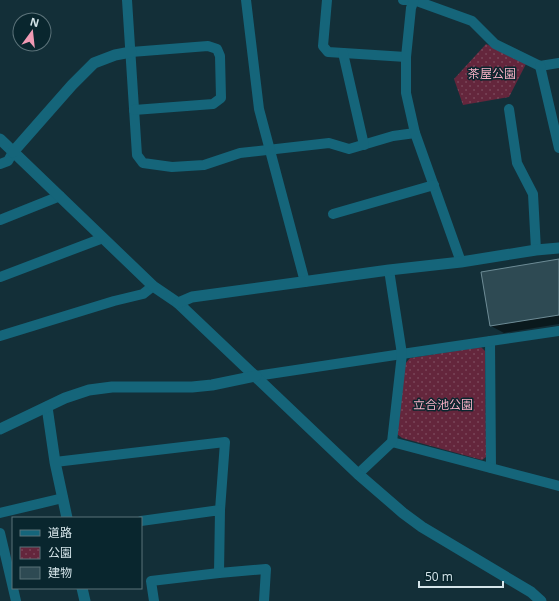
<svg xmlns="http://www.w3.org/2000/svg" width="559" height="601" font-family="'Open Sans','Noto Sans JP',sans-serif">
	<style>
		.park { fill: url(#park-dots) }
		.shadow { fill: #0007 }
		.building { fill: #2e4a53; stroke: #6e8c96 }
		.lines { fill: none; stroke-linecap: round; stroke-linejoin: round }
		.minor { stroke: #15657a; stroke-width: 10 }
		.tertiary { stroke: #15657a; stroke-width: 11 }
		.labels { text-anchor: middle; stroke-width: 3; stroke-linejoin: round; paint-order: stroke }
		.park-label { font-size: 12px; fill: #f7afc4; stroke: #09262e }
	</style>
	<defs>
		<pattern id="park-dots" width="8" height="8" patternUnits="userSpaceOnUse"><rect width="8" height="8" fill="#64263c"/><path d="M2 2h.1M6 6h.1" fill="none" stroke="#794558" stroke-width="1.8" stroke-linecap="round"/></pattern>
	</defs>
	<rect width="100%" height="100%" fill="#132f38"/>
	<g class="park">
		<path d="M 486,44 L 527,62 L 509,97 L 463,105 L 454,79 Z"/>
		<path d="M 481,347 L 485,351 L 486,457 L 482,460 L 402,438 L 397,434 L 405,364 L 410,358 Z"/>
	</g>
	<path class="shadow" d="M 559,260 L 559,324 L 504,333 L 491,326 Z"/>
	<path class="building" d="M 559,259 L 559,315 L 490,326 L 481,272 Z"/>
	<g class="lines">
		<g class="minor">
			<path d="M 127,0 L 137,155 L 143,163 L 172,167 L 204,165 L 240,153 L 329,143 L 349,149 L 393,136 L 415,133"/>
			<path d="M 246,0 L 259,109 L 305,282"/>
			<path d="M 327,0 L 323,46 L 328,52 L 406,57"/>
			<path d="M 403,0 L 414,0 L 472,21 L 495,44 L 540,66 L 559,63"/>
			<path d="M 414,0 L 411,8 L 406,57 L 406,93 L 415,133 L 461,262"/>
			<path d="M 131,52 L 208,46 L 217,49 L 220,56 L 221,98 L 213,104 L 134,110"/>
			<path d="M 343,53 L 364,145"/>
			<path d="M 540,66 L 559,148"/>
			<path d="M 509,109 L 517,163 L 533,194 L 536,250"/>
			<path d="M 0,164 L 8,161 L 13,152"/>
			<path d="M 333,214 L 434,185"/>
			<path d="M 0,220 L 60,196"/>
			<path d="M 0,277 L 103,238"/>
			<path d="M 0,336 L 114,301 L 143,294 L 153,286"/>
			<path d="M 490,341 L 491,468"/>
			<path d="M 256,376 L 402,354 L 559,331"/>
			<path d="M 392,442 L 559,486"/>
			<path d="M 55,462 L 225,442 L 220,510"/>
			<path d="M 358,474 L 392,442 L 402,354 L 389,270"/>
			<path d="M 0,513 L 63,498"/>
			<path d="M 141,521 L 220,510 L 219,573"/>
			<path d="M 0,533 L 16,601"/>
			<path d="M 154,601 L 151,581 L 219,573 L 266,569 L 264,601"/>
		</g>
		<g class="tertiary">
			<path d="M 0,139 L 153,286 L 178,303 L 358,474 L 403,513 L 422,527 L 531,592 L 541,601"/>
			<path d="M 13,152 L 72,85 L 94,63 L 115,55 L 131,52"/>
			<path d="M 178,303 L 192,297 L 389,270 L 461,262 L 536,250 L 559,248"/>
			<path d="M 47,407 L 55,462 L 67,518"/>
			<path d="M 0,429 L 65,398 L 89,390 L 112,387 L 192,387 L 212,385 L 256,376"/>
			<path d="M 82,588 L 85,601"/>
		</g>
	</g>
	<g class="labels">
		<g class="park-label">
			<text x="492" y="78">茶屋公園</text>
			<text x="443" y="409">立合池公園</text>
		</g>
	</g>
	<rect x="12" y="517" width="130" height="72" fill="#09262e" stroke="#5b7279"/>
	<rect x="20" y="530" width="20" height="6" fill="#15657a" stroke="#5b7279"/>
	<text x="48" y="537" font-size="12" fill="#d5e5ea">道路</text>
	<rect x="20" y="547" width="20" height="12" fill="url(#park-dots)" stroke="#5b7279"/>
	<text x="48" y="557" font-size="12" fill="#d5e5ea">公園</text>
	<rect x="20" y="567" width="20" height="12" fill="#2e4a53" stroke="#5b7279"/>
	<text x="48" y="577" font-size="12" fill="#d5e5ea">建物</text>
	<g transform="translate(32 32) rotate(15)"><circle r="19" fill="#09262e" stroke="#5b7279"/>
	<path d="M0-3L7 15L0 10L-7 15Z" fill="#f09ab4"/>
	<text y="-6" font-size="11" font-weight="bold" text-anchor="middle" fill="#d5e5ea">N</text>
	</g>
	<path d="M419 581v6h84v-6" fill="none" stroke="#d5e5ea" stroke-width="2"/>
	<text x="425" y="581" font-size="12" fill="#d5e5ea" stroke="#09262e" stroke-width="3" paint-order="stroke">50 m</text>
</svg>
